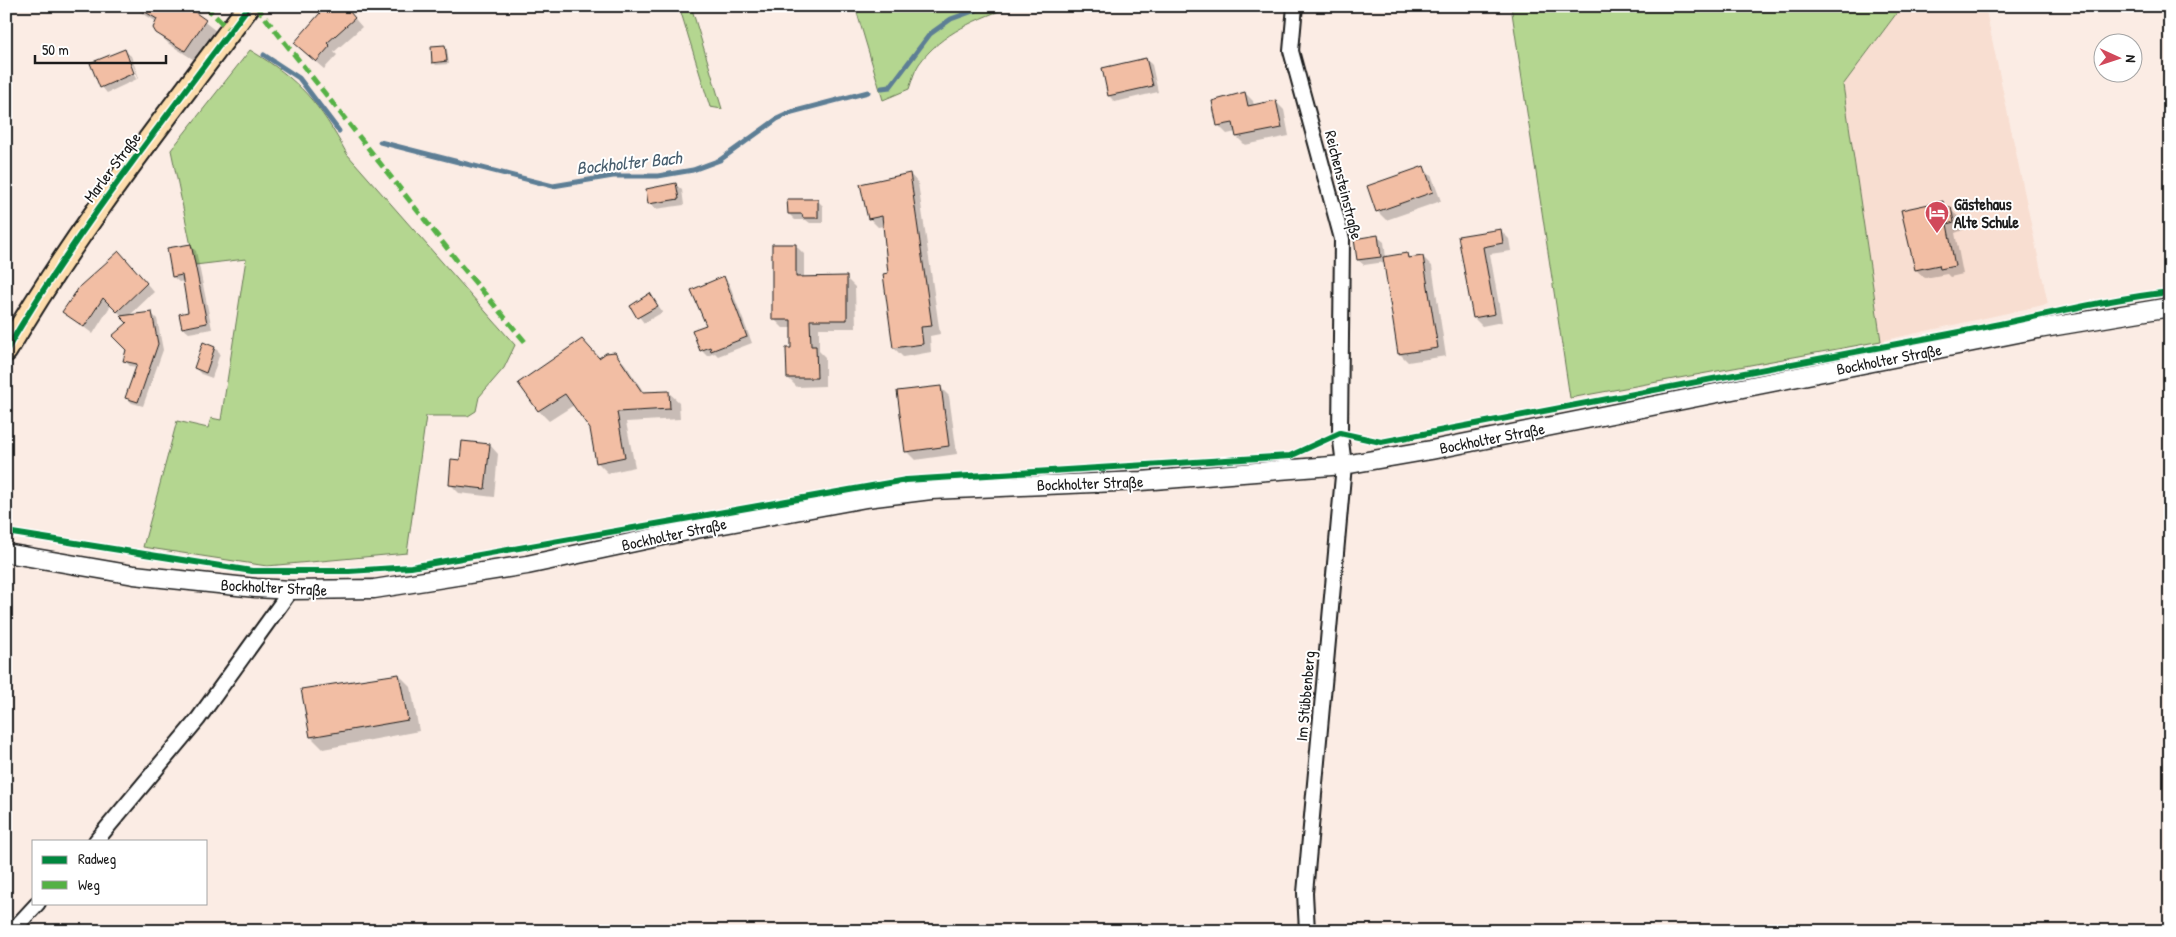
<svg xmlns="http://www.w3.org/2000/svg" width="2176" height="937" font-family="'Patrick Hand',sans-serif">
	<style>
		.built { fill: #f8ded1 }
		.green { fill: #b4d690; stroke: #687956 }
		.shadow { fill: #0003; fill-rule: evenodd }
		.lines { fill: none; stroke-linecap: round; stroke-linejoin: round }
		.stream { stroke: #5d7e95; stroke-width: 5 }
		.building { fill: #f2bea4; stroke: #1c1c1c }
		.minor-casing { stroke: #1c1c1c; stroke-width: 18 }
		.tertiary-casing { stroke: #1c1c1c; stroke-width: 21 }
		.primary-casing { stroke: #1c1c1c; stroke-width: 25 }
		.minor { stroke: #fff; stroke-width: 14 }
		.tertiary { stroke: #fff; stroke-width: 18 }
		.primary { stroke: #fddcac; stroke-width: 21 }
		.quiet { stroke: #55b145; stroke-width: 5; stroke-dasharray: 10 5; stroke-linecap: butt }
		.cycleway-casing { stroke: #fff; stroke-width: 9 }
		.cycleway { stroke: #00873e; stroke-width: 6 }
		.labels { text-anchor: middle; stroke-width: 4; stroke-linejoin: round; paint-order: stroke }
		.street-label { font-size: 16px; fill: #1c1c1c; stroke: #fff }
		.poi-label { font-size: 16px; font-weight: bold; fill: #1c1c1c; stroke: #fff; text-anchor: start }
		.water-label { font-size: 18px; font-style: italic; fill: #475d6d; stroke: #fff }
	</style>
	<rect width="100%" height="100%" fill="#fbece4"/>
	<filter id="ink" filterUnits="userSpaceOnUse"><feTurbulence type="fractalNoise" baseFrequency=".02" numOctaves="2"/><feDisplacementMap in="SourceGraphic" scale="10" xChannelSelector="R" yChannelSelector="G"/><feConvolveMatrix kernelMatrix="1 2 1 2 8 2 1 2 1" color-interpolation-filters="sRGB"/></filter>
	<g filter="url(#ink)">
		<path class="built" d="M 1902,6 L 1985,6 L 2048,304 L 1881,341 L 1843,85 Z"/>
		<g class="green">
			<path d="M 679,6 L 691,6 L 722,109 L 710,107 Z"/>
			<path d="M 855,6 L 1013,6 C 979,18 941,33 919,64 C 914,71 912,81 909,89 L 883,100 Z"/>
			<path d="M 1511,6 L 1902,6 L 1843,85 L 1881,341 L 1570,398 Z"/>
			<path d="M 250,50 C 300,80 319,103 347,154 L 515,345 L 504,368 L 479,397 L 476,411 L 468,416 L 426,416 L 407,553 L 267,566 L 143,547 L 177,421 L 208,428 L 211,418 L 221,420 L 246,259 L 195,265 L 171,150 Z"/>
		</g>
		<g class="shadow">
			<path d="M 130,6 L 184,6 L 216,31 L 196,61 L 169,44 L 157,32 L 157,22 Z"/>
			<path d="M 320,6 L 344,6 L 362,27 L 334,52 L 337,55 L 324,69 L 303,51 L 324,11 Z"/>
			<path d="M 445,47 L 447,49 L 449,64 L 436,65 L 433,62 Z"/>
			<path d="M 125,51 L 131,56 L 139,78 L 107,93 L 102,87 ZM 126,56 L 129,56 L 138,78 L 136,79 Z"/>
			<path d="M 1146,59 L 1152,65 L 1158,92 L 1115,102 L 1109,96 L 1103,69 Z"/>
			<path d="M 1245,93 L 1253,101 L 1254,106 L 1276,102 L 1284,110 L 1289,136 L 1245,145 L 1237,137 L 1236,132 L 1227,134 L 1218,125 Z"/>
			<path d="M 1423,168 L 1432,177 L 1441,201 L 1386,220 L 1377,211 Z"/>
			<path d="M 910,174 L 918,183 L 940,334 L 930,336 L 931,352 L 903,357 L 894,348 L 884,226 L 878,227 L 869,218 Z"/>
			<path d="M 676,185 L 682,190 L 684,205 L 655,209 L 650,203 Z"/>
			<path d="M 817,200 L 823,206 L 823,223 L 810,223 L 806,220 L 795,220 L 789,214 Z"/>
			<path d="M 1942,203 L 1960,218 L 1963,230 L 1955,233 L 1963,274 L 1950,277 L 1947,274 L 1925,278 L 1916,270 Z"/>
			<path d="M 1501,231 L 1509,239 L 1511,251 L 1490,254 L 1502,322 L 1482,326 L 1474,318 L 1460,237 Z"/>
			<path d="M 1378,237 L 1384,242 L 1386,258 L 1407,255 L 1411,259 L 1423,257 L 1432,266 L 1446,356 L 1408,362 L 1399,353 L 1385,262 L 1364,265 L 1358,260 Z"/>
			<path d="M 190,245 L 196,251 L 212,329 L 189,333 L 183,328 L 189,313 L 184,281 L 179,282 L 173,277 Z"/>
			<path d="M 795,245 L 804,254 L 804,278 L 846,278 L 855,287 L 856,328 L 819,328 L 819,351 L 825,357 L 825,386 L 797,387 L 788,378 L 792,349 L 792,328 L 783,328 L 774,319 Z"/>
			<path d="M 126,260 L 154,292 L 129,316 L 152,314 L 157,319 L 163,350 L 143,406 L 132,403 L 126,397 L 137,367 L 130,366 L 124,360 L 129,323 L 111,305 L 93,334 L 64,312 Z"/>
			<path d="M 723,278 L 729,283 L 752,343 L 718,356 L 715,353 L 707,356 L 701,350 Z"/>
			<path d="M 650,295 L 663,312 L 644,323 L 631,306 Z"/>
			<path d="M 215,348 L 220,353 L 212,378 L 201,374 L 195,368 Z"/>
			<path d="M 615,353 L 625,364 L 645,394 L 668,392 L 679,402 L 680,419 L 626,422 L 635,467 L 608,473 L 597,462 L 591,429 L 574,405 L 549,421 L 539,411 L 600,359 Z"/>
			<path d="M 940,387 L 949,396 L 957,454 L 915,460 L 906,451 Z"/>
			<path d="M 490,445 L 498,454 L 494,497 L 459,493 L 450,484 L 461,461 Z"/>
			<path d="M 399,675 L 411,687 L 419,731 L 323,749 L 311,737 L 302,690 Z"/>
		</g>
		<g class="lines">
			<g class="stream">
				<path d="M 264,55 L 299,78 L 339,131"/>
				<path d="M 882,88 L 890,87 L 930,34 L 951,19 L 987,6"/>
				<path d="M 380,142 L 553,186 L 613,176 L 658,176 L 693,170 L 720,160 L 777,119 L 792,112 L 868,92"/>
			</g>
		</g>
		<g class="building">
			<path d="M 135,6 L 186,6 L 206,20 L 185,51 L 156,33 L 153,28 L 157,19 Z"/>
			<path d="M 326,6 L 345,6 L 355,18 L 327,43 L 330,46 L 316,62 L 294,43 Z"/>
			<path d="M 445,45 L 447,61 L 432,63 L 431,46 Z"/>
			<path d="M 125,49 L 134,73 L 100,88 L 90,63 Z"/>
			<path d="M 1146,58 L 1153,86 L 1108,96 L 1102,68 Z"/>
			<path d="M 1245,92 L 1248,106 L 1276,100 L 1282,128 L 1236,137 L 1233,123 L 1217,126 L 1212,101 Z"/>
			<path d="M 1424,166 L 1433,192 L 1376,212 L 1367,186 Z"/>
			<path d="M 910,173 L 932,326 L 921,327 L 923,344 L 893,348 L 883,274 L 888,273 L 882,216 L 868,219 L 860,184 Z"/>
			<path d="M 676,183 L 679,199 L 648,204 L 646,189 Z"/>
			<path d="M 787,199 L 818,199 L 818,218 L 803,218 L 802,214 L 788,214 Z"/>
			<path d="M 1943,201 L 1944,207 L 1951,207 L 1954,222 L 1947,224 L 1955,266 L 1940,269 L 1939,265 L 1915,270 L 1901,210 Z"/>
			<path d="M 1501,229 L 1503,243 L 1483,247 L 1495,314 L 1473,318 L 1458,236 Z"/>
			<path d="M 1378,235 L 1381,257 L 1357,260 L 1354,239 Z"/>
			<path d="M 191,244 L 207,323 L 182,328 L 179,314 L 188,312 L 182,275 L 172,277 L 167,248 Z"/>
			<path d="M 772,244 L 796,244 L 796,277 L 847,276 L 847,320 L 810,320 L 811,346 L 816,346 L 817,378 L 787,378 L 786,348 L 791,348 L 791,320 L 772,320 Z"/>
			<path d="M 119,251 L 147,283 L 117,312 L 103,298 L 84,327 L 62,312 L 80,286 Z"/>
			<path d="M 1407,253 L 1408,258 L 1423,256 L 1438,348 L 1398,354 L 1383,257 Z"/>
			<path d="M 724,276 L 747,337 L 711,351 L 710,347 L 700,351 L 692,330 L 706,325 L 691,290 Z"/>
			<path d="M 650,293 L 658,306 L 637,318 L 630,306 Z"/>
			<path d="M 152,312 L 158,344 L 138,402 L 125,398 L 137,364 L 123,361 L 126,350 L 112,336 L 127,323 L 120,316 Z"/>
			<path d="M 582,339 L 599,358 L 606,353 L 615,352 L 642,392 L 669,391 L 670,409 L 617,412 L 625,457 L 596,463 L 590,429 L 565,394 L 538,411 L 518,383 Z"/>
			<path d="M 203,342 L 215,347 L 206,373 L 194,368 Z"/>
			<path d="M 941,386 L 949,446 L 905,452 L 897,391 Z"/>
			<path d="M 462,441 L 490,444 L 485,489 L 449,485 L 451,459 L 460,460 Z"/>
			<path d="M 399,674 L 408,720 L 310,737 L 301,689 Z"/>
		</g>
		<g class="lines">
			<defs>
				<g id="minor">
					<path d="M 1295,6 L 1291,51 L 1342,239 L 1340,433 L 1344,465 L 1305,893 L 1307,931"/>
					<path d="M 96,841 L 198,719 L 291,590"/>
					<path d="M 12,931 L 38,903"/>
				</g>
				<path id="tertiary" d="M 6,553 L 134,575 L 256,588 L 291,590 L 374,589 L 527,565 L 696,529 L 866,498 L 931,490 L 1141,481 L 1344,465 L 1431,450 L 2038,329 L 2170,307"/>
				<path id="primary" d="M 6,351 C 77,229 165,119 249,6"/>
			</defs>
			<use href="#minor" class="minor-casing"/>
			<use href="#tertiary" class="tertiary-casing"/>
			<use href="#primary" class="primary-casing"/>
			<use href="#minor" class="minor"/>
			<use href="#tertiary" class="tertiary"/>
			<use href="#primary" class="primary"/>
			<g class="quiet">
				<path d="M 205,6 L 230,31"/>
				<path d="M 256,6 L 458,262 L 527,344"/>
			</g>
			<defs>
				<g id="cycleway">
					<path d="M 6,351 C 77,229 165,119 249,6"/>
					<path d="M 6,532 L 252,571 L 349,571 L 411,567 L 906,480 L 1290,456 L 1340,433 L 1381,442 C 1574,406 1766,367 1960,332 C 2030,319 2099,300 2170,292"/>
				</g>
			</defs>
			<use href="#cycleway" class="cycleway-casing"/>
			<use href="#cycleway" class="cycleway"/>
		</g>
	</g>
	<defs>
		<symbol id="hotel-pin" viewBox="-11 -11 22 30"><path d="M0 17L-7.5 6A9.5 9.5 0 1 1 7.5 6Z" fill="#d1495b" stroke="#fff"/><path d="M-6-4.5h1.5V1H6V5H4.5V3h-9V5H-6ZM-4 0a1.8 1.8 0 1 1 3.6 0ZM.5 0V-2.5h3Q6-2.5 6 0Z" fill="#fff"/></symbol>
	</defs>
	<g fill-rule="evenodd">
		<use href="#hotel-pin" x="1923" y="199" width="28" height="38"/>
	</g>
	<g class="labels">
		<g class="street-label">
			<text transform="translate(112 167) rotate(-53)" y="6">Marler Straße</text>
			<text transform="translate(1344 185) rotate(76)" y="6">Reichensteinstraße</text>
			<text transform="translate(1889 359) rotate(-11)" y="6">Bockholter Straße</text>
			<text transform="translate(1492 438) rotate(-11)" y="6">Bockholter Straße</text>
			<text transform="translate(1090 483) rotate(-2)" y="6">Bockholter Straße</text>
			<text transform="translate(674 534) rotate(-12)" y="6">Bockholter Straße</text>
			<text transform="translate(274 587) rotate(3)" y="6">Bockholter Straße</text>
			<text transform="translate(1305 696) rotate(-85)" y="6">Im Stübbenberg</text>
		</g>
		<g class="poi-label">
			<text x="1954" y="210">Gästehaus<tspan x="1954" dy="18">Alte Schule</tspan></text>
		</g>
		<g class="water-label">
			<text transform="translate(629 163) rotate(-6)" y="6">Bockholter Bach</text>
		</g>
	</g>
	<rect width="2176" height="937" fill="none" stroke="#fff" stroke-width="25"/>
	<rect x="12" y="12" width="2151" height="912" fill="none" stroke="#1c1c1c" stroke-width="2" filter="url(#ink)"/>
	<rect x="32" y="840" width="175" height="65" fill="#ffffff" stroke="#a4a4a4"/>
	<rect x="42" y="856" width="25" height="8" fill="#00873e" stroke="#a4a4a4"/>
	<text x="78" y="864" font-size="15" fill="#1c1c1c">Radweg</text>
	<rect x="42" y="881" width="25" height="8" fill="#55b145" stroke="#a4a4a4"/>
	<text x="78" y="890" font-size="15" fill="#1c1c1c">Weg</text>
	<g transform="translate(2118 58) rotate(93)"><circle r="24" fill="#ffffff" stroke="#a4a4a4"/>
	<path d="M0-4L9 19L0 12L-9 19Z" fill="#d1495b"/>
	<text y="-8" font-size="14" font-weight="bold" text-anchor="middle" fill="#1c1c1c">N</text>
	</g>
	<path d="M35 55v8h131v-8" fill="none" stroke="#1c1c1c" stroke-width="2.5"/>
	<text x="42" y="55" font-size="15" fill="#1c1c1c" stroke="#ffffff" stroke-width="4" paint-order="stroke">50 m</text>
</svg>
